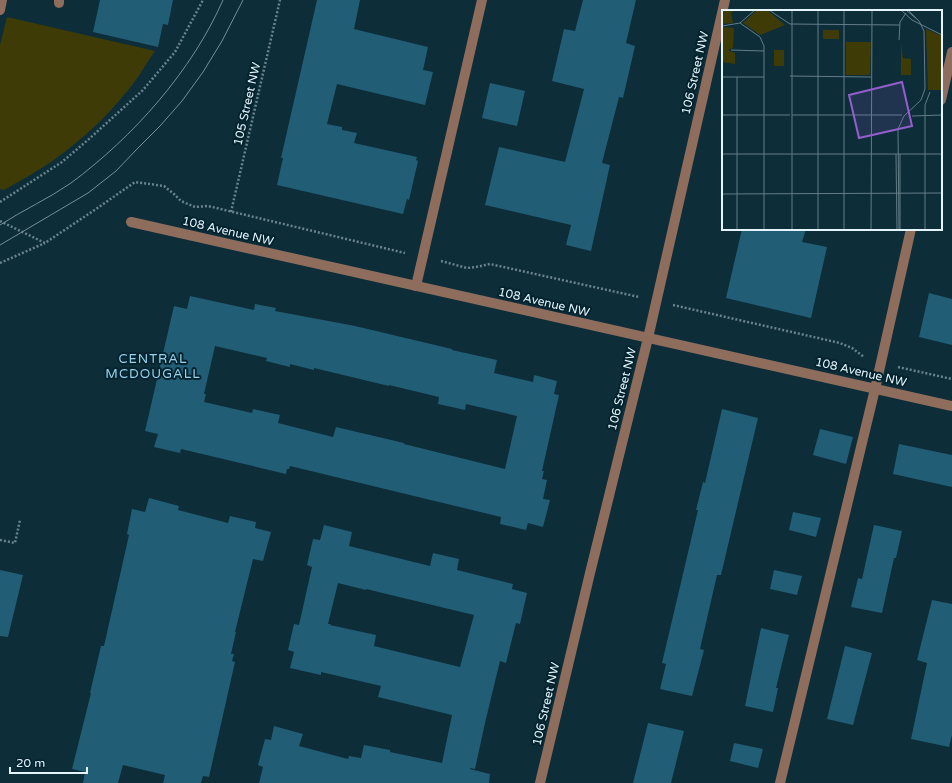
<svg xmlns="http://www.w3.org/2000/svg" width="952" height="783" font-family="'Varela Round',sans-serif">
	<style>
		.green { fill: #3e3b07 }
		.building { fill: #215d74; fill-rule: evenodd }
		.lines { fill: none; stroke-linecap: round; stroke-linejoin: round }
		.path { stroke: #6a848e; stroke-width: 2.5; stroke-dasharray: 2 2; stroke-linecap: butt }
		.minor { stroke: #8e6d5d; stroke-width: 10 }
		.tram { stroke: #768f99; stroke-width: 1 }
		.labels { text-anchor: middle; stroke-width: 4; stroke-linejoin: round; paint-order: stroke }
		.street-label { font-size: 12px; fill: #e4f5fd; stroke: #03232e }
		.neighbourhood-label { font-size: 13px; letter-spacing: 1px; fill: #97d3ed; stroke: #03232e }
		.inset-road { fill: none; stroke: #637d87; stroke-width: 1 }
		.view { fill: #955ece; fill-opacity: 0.15; stroke: #955ece; stroke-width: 2 }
		.inset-edge { fill: none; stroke: #e4f5fd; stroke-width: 2 }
	</style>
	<rect width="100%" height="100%" fill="#0d2d39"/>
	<path class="green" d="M 7,17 L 155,51 C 149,59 144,68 138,77 C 115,109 84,139 51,162 C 36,172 20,181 4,190 L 0,189 L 0,45 Z"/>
	<g class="building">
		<path d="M 100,0 L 173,0 L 168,25 L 163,24 L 158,47 L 93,32 Z"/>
		<path d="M 317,0 L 360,0 L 354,29 L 428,47 L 423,70 L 433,72 L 425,105 L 337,84 L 327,124 L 342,127 L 342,130 L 357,133 L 354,143 L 417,157 L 416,160 L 418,161 L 409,200 L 407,199 L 403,214 L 277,185 L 283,158 L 281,158 Z"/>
		<path d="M 583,0 L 636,0 L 626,43 L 635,46 L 623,98 L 619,97 L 602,163 L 610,165 L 591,251 L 566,245 L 571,225 L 485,205 L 499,147 L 565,162 L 584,89 L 552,81 L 564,29 L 575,31 Z"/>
		<path d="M 490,83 L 525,91 L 517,126 L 482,118 Z"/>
		<path d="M 742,229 L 806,229 L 802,242 L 827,247 L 811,318 L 726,298 Z"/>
		<path d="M 929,293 L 952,299 L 952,345 L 919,337 Z"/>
		<path d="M 190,296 L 254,310 L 255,304 L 276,308 L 275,311 L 355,326 L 452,349 L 452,350 L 497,360 L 494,373 L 533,382 L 534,375 L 557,381 L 554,394 L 559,395 L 542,471 L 544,471 L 542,479 L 547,480 L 543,499 L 550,500 L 543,527 L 528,523 L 526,530 L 500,524 L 501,517 L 290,466 L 289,469 L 287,469 L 286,474 L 181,449 L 180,453 L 154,447 L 158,434 L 145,431 L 174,306 L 187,309 ZM 215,346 L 267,358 L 266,361 L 290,367 L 290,364 L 314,370 L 314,368 L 389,386 L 389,385 L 439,397 L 438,404 L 465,410 L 466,404 L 517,416 L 505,469 L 404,444 L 404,443 L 336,427 L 333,437 L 278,423 L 280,415 L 253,409 L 252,413 L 204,402 L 206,394 L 204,394 Z"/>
		<path d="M 722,409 L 758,418 L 721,575 L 717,575 L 700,649 L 704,650 L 692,696 L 660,689 L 666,664 L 662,663 L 698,510 L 696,510 L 703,482 L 705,483 Z"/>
		<path d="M 820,429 L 853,437 L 846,464 L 813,455 Z"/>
		<path d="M 899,444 L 952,455 L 952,487 L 893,474 Z"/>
		<path d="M 149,498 L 179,506 L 178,510 L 228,523 L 230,516 L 256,522 L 255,528 L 271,532 L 263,561 L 253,559 L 235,632 L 236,632 L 231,654 L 234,654 L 232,661 L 235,662 L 209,777 L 203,776 L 201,783 L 163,783 L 165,775 L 123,765 L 118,783 L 83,783 L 85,772 L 72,769 L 91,693 L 90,693 L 101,646 L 104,646 L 129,535 L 127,534 L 132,509 L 145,512 Z"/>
		<path d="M 793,512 L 821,518 L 816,537 L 789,530 Z"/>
		<path d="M 324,525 L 352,532 L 349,546 L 430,566 L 433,553 L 459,559 L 457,570 L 513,584 L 512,589 L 527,593 L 520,624 L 516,623 L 506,663 L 500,661 L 485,723 L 475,769 L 470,768 L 470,769 L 490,774 L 489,783 L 259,783 L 263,767 L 258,765 L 265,739 L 271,740 L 274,726 L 303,734 L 299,746 L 348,759 L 349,756 L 361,758 L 364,745 L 390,750 L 390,752 L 442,763 L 452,715 L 378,697 L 381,686 L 321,672 L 321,675 L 290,668 L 294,652 L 288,650 L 294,624 L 299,625 L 312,567 L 307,565 L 313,539 L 320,540 ZM 338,583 L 366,590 L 366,589 L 474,615 L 460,667 L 374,646 L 376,635 L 330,625 L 331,624 L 328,624 Z"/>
		<path d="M 874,525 L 902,531 L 896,558 L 894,558 L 882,613 L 851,607 L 858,578 L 862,579 Z"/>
		<path d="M 0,570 L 23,575 L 8,637 L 0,636 Z"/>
		<path d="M 774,570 L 802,576 L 797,595 L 770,589 Z"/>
		<path d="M 932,600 L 952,604 L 952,735 L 949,747 L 911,739 L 927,663 L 917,660 Z"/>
		<path d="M 761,628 L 789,635 L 776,688 L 778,688 L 773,712 L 745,706 Z"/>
		<path d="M 845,646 L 872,653 L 853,725 L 827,719 Z"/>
		<path d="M 648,723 L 684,731 L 671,783 L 633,783 Z"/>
		<path d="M 734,743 L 763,749 L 758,768 L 730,761 Z"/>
	</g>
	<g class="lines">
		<g class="path">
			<path d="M 0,202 L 62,162 L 89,139 L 143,90 L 175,52 L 203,0"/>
			<path d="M 231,212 L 280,0"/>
			<path d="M 0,221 L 45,243 L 99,207 L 135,182 L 164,186 L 174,194 L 181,201 L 195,207 L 208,206 L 405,253"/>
			<path d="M 441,261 L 467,268 L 476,267 L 490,264 L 639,297"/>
			<path d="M 0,263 L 45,243"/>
			<path d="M 673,305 L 840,343 L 852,348 L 864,357"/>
			<path d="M 898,367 L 952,379"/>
			<path d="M 0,540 L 15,543 L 20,520"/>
		</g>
		<g class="minor">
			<path d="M 59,3 L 59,0"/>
			<path d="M 0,10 L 2,0"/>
			<path d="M 941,100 L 952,52"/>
			<path d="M 131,222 L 952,406"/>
			<path d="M 416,286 L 482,0"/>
			<path d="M 540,783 L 590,573 L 648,338 L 725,0"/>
			<path d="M 780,783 L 875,389 L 911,229"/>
		</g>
		<g class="tram">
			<path d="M 0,225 C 23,210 48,199 71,183 C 133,137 192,71 223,0"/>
			<path d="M 0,245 L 88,193 L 116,171 L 137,149 L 160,126 L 182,101 L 203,72 L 222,41 L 243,0"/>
		</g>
	</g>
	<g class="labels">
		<g class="street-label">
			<text transform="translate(695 73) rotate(-77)" y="4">106 Street NW</text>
			<text transform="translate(247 104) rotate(-77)" y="4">105 Street NW</text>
			<text transform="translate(228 231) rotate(13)" y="4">108 Avenue NW</text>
			<text transform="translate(544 302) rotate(13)" y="4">108 Avenue NW</text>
			<text transform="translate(861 372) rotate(13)" y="4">108 Avenue NW</text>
			<text transform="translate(622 389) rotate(-76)" y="4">106 Street NW</text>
			<text transform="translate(546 704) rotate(-77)" y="4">106 Street NW</text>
		</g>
		<g class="neighbourhood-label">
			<text x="153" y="363">CENTRAL<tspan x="153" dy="15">MCDOUGALL</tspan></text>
		</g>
	</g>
	<g transform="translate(722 10)">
		<rect width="220" height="220" fill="#0d2d39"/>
		<path d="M 0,0 L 14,0 L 9,3 L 11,13 L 0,14 ZM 35,0 L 45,0 L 63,15 L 38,25 L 21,13 ZM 0,17 L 12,18 L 11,38 L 6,40 L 13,43 L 13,54 L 0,52 ZM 204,19 L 220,26 L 220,80 L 206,80 ZM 101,20 L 117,20 L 117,29 L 101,29 ZM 124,32 L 149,32 L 148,65 L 124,65 ZM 179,33 L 181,48 L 189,49 L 189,65 L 179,65 ZM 52,40 L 62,40 L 62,56 L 52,56 Z" fill="#3e3b07"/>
		<path class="inset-road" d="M 47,0 L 68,14 L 178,15M 70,0 L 70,220M 96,0 L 96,220M 179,0 L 190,10 L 220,25M 184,0 L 196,10M 18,13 L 38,27 L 42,36 L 42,220M 0,16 L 18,13 L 33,0M 177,30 L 178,12 L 184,3M 9,40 L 42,41M 68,66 L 149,67M 0,67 L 42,67M 15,67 L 15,220M 0,105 L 68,105M 70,105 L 180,105M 190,106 L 220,105M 0,144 L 220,144M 174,144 L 175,220M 0,184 L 220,183M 122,220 L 122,0M 149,220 L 150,0M 177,220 L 176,119 L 182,106 L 199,90 L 203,79 L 202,21 L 197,11 L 186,0M 178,220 L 178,144M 203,220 L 203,95 L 208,82"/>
		<path class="view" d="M 180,72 L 190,116 L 137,128 L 127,85 Z"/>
		<rect width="220" height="220" class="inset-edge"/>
	</g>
	<path d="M10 767v6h77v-6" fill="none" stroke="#e4f5fd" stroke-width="2"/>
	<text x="16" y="767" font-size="12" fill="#e4f5fd" stroke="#03232e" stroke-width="3" paint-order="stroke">20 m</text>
</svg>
